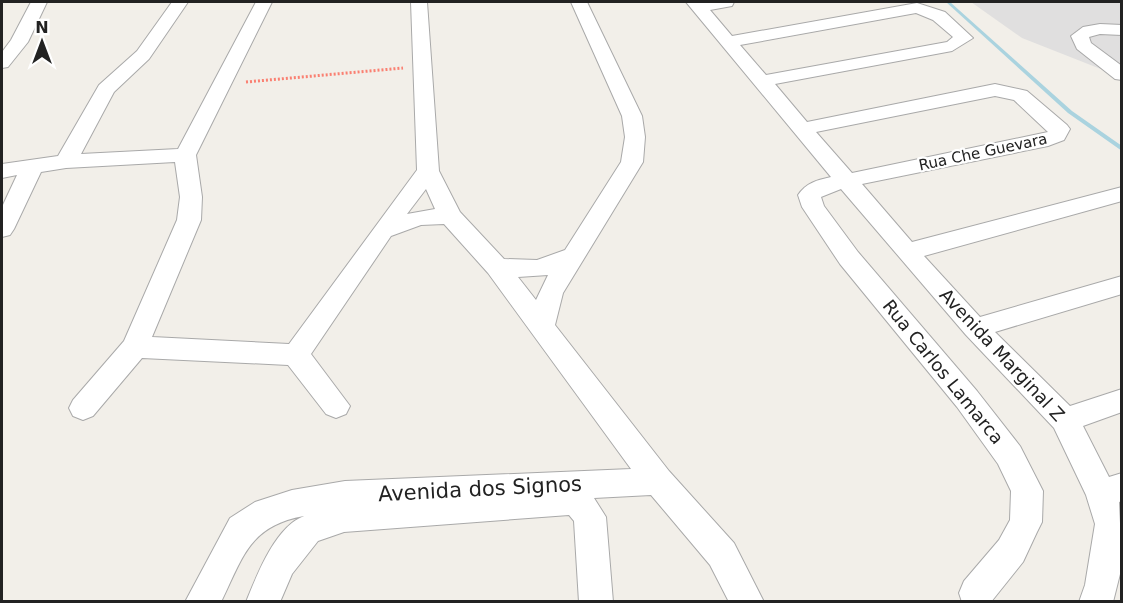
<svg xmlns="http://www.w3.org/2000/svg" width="1123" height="603" font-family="'DejaVu Sans',sans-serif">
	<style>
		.residential { fill: #e0dfdf }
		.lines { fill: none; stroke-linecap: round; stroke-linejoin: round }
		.stream { fill: #aad3df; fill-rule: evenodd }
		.minor-casing { stroke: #a9a9a9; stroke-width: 2 }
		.path { stroke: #fa8072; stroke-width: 3; stroke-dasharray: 2 2; stroke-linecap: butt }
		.minor { fill: #fff; fill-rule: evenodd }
		.labels { text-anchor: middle; stroke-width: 4.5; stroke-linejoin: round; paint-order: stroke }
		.far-street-label { font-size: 15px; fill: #222; stroke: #fff }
		.street-label { font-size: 18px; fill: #222; stroke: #fff }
		.near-street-label { font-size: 21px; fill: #222; stroke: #fff }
	</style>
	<rect width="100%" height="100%" fill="#f2efe9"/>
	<path class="residential" d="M 971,2 L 1121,2 L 1121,77 L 1022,38 Z"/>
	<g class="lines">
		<path class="stream" d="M 946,2 L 950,2 L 1072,111 L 1122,146 L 1122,151 L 1068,113 Z"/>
		<defs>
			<g id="minor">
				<path d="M 31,2 L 47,2 L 28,42 L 8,67 L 2,68 L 2,52 L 11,40 Z"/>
				<path d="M 172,2 L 188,2 L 149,59 L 114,92 L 81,154 L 178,149 L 256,2 L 272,2 L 196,155 L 202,197 L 201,220 L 152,337 L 289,344 L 417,170 L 411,2 L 427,2 L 439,171 L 460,212 L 504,259 L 537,260 L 565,250 L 621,162 L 625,137 L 622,116 L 571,2 L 587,2 L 642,116 L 645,137 L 643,162 L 563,293 L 555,325 L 669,471 L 734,543 L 764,602 L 729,602 L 710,565 L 651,495 L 594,498 L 606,517 L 613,602 L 579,602 L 574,521 L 569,515 L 344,532 L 318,541 L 292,574 L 280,602 L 246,602 C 257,575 275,527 304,516 C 249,526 243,557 221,602 L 185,602 L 230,518 L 255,502 L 292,490 L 345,481 L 631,469 L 488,273 L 444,224 L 421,225 L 391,236 L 311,354 L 350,406 L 346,414 L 336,418 L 326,414 L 288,365 L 142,358 L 93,416 L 83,420 L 73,416 L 69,408 L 73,400 L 124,341 L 177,220 L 180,197 L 175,162 L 66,168 L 41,172 L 14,229 L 10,235 L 2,237 L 2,207 L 17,175 L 2,178 L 2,164 L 58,156 L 99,85 L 137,51 ZM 426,189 L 435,209 L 407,214 ZM 548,275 L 536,300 L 518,277 Z"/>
				<path d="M 686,2 L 734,2 L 732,6 L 710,10 L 732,36 L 917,3 L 945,12 L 973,38 L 952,51 L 775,84 L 807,122 L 995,84 L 1027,91 L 1067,125 L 1070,129 L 1064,140 L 1048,146 L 862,184 L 912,242 L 1122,187 L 1122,201 L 924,256 L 980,317 L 1122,276 L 1122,294 L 995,332 L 1070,406 L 1122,389 L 1122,412 L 1083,426 L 1109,477 L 1122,473 L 1122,501 L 1119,502 L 1122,566 L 1113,602 L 1079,602 L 1085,585 L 1095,524 L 1086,495 L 1054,428 L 966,335 L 841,189 L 821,197 L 824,206 L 858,252 L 977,391 L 1020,446 L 1043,491 L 1042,522 L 1037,532 L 1023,562 L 991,602 L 962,602 L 959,593 L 964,581 L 999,540 L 1010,520 L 1011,491 L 998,464 L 957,407 L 840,264 L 802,207 L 798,195 C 806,183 817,180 831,177 ZM 916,13 L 933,20 L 953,37 L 947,42 L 766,75 L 740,45 ZM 995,96 L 1014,100 L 1048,132 L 852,173 L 816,132 Z"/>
				<path d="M 1100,24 L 1122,25 L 1122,35 L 1100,34 L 1089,37 L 1091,43 L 1122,66 L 1122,80 L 1115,79 L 1077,49 L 1071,36 L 1083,27 Z"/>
			</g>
		</defs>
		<use href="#minor" class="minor-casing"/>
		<path class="path" d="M 246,82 L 403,68"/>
		<use href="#minor" class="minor"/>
	</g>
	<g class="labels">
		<g class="far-street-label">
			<text transform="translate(983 152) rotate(-12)" y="5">Rua Che Guevara</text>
		</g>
		<g class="street-label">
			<text transform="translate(1002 355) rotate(47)" y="6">Avenida Marginal Z</text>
			<text transform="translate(943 372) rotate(51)" y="6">Rua Carlos Lamarca</text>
		</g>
		<g class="near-street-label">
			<text transform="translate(480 489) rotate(-3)" y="7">Avenida dos Signos</text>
		</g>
	</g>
	<rect width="1123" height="603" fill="none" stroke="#222222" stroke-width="6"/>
	<g transform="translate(42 42)" stroke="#ffffff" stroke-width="4.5" paint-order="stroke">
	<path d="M0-4.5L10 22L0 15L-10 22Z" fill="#222222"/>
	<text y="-9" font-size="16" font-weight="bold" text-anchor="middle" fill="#222222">N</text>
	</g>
</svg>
